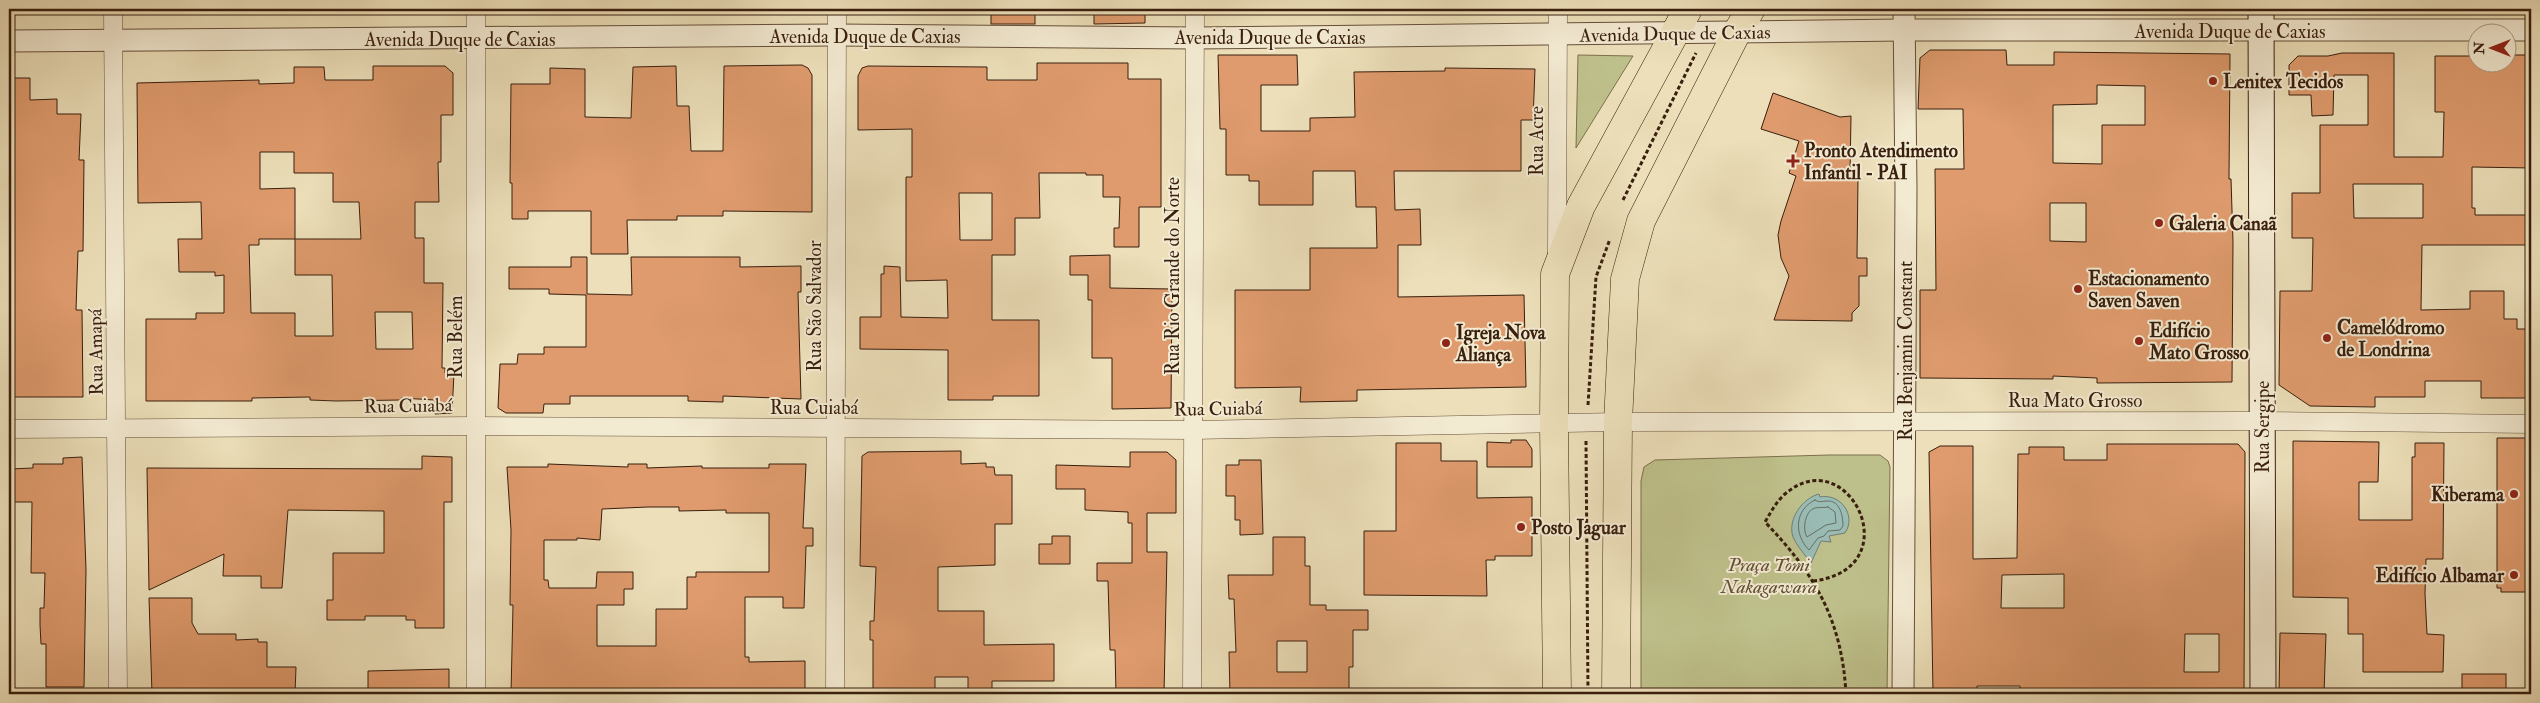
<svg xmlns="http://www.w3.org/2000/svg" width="2540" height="703" font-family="'IM FELL Double Pica',serif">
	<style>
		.green { fill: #bec08b; stroke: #7c704c }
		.water { fill: #99bcb5; stroke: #737d72 }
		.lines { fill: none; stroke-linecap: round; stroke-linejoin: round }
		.shore { stroke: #696e62; stroke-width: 1 }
		.building { fill: #df9b6d; stroke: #391f0e; fill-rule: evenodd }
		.minor-casing { stroke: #664f39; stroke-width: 19 }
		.tertiary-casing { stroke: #664f39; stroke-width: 23 }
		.secondary-casing { stroke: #391f0e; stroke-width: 27 }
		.primary-casing { stroke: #391f0e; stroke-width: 29 }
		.path { stroke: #391f0e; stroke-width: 3; stroke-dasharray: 4 2.5; stroke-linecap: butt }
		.minor { stroke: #f3ead2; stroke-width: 18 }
		.tertiary { stroke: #f3ead2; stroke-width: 21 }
		.secondary { stroke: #f3ead2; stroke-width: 25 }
		.primary { stroke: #ecdfb9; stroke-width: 28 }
		.poi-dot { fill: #8f2418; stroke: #f3ead2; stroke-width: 2 }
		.labels { text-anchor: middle; stroke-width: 4; stroke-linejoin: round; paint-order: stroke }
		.street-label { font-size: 19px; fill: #391f0e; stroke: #f3ead2 }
		.poi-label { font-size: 19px; font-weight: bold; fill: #391f0e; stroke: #f3ead2; text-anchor: start }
		.park-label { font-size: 19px; font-style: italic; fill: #614f34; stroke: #f3ead2 }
	</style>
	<rect width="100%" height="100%" fill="#ecdfb9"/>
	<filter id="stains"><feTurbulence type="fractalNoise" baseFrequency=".004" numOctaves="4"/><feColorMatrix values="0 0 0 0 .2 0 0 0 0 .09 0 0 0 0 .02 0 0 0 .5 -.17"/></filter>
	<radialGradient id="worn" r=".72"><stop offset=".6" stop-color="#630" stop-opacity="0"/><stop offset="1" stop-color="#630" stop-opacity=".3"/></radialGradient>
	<g class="green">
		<path d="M 1578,55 L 1633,56 L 1576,148 Z"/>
		<path d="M 1829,455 L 1880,455 L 1888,461 L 1890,467 L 1887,694 L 1641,694 L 1641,481 L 1644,467 L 1655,460 Z"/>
	</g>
	<path class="water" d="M 1819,494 L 1820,497 C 1840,493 1857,515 1845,533 L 1829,536 L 1831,542 L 1821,541 L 1811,563 C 1805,555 1797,546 1793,537 C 1787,519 1803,498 1819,494 Z"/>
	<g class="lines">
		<g class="shore">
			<path d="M 1815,500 C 1820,503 1822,501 1827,501 C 1840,500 1843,516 1843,526 L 1840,530 L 1828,531 L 1824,536 L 1818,538 L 1809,550 C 1794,535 1794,510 1815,500 Z"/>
			<path d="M 1828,507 L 1835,512 L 1836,523 L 1826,525 L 1807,537 C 1802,530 1805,510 1815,508 C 1819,507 1824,508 1828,507 Z"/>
		</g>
	</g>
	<g class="building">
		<rect x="991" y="9" width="44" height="15"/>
		<path d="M 1094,9 L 1145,9 L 1145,23 L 1094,24 Z"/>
		<path d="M 1930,50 L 2006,50 L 2007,65 L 2054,65 L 2054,52 L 2230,54 L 2229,179 L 2231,179 L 2233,242 L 2232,382 L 2097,383 L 2097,378 L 2053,376 L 2053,379 L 1920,378 L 1920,290 L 1936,290 L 1935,169 L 1964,169 L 1963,109 L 1918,109 L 1920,58 ZM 2097,85 L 2145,86 L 2145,125 L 2102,125 L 2102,164 L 2053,163 L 2053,105 L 2097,104 ZM 2050,203 L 2086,203 L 2086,242 L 2050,241 Z"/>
		<path d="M 2342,53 L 2394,53 L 2394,157 L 2443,157 L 2444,112 L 2435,112 L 2435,56 L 2478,56 L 2478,62 L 2508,62 L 2508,55 L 2531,55 L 2531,168 L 2472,167 L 2472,208 L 2475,208 L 2475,215 L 2531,215 L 2531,245 L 2422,245 L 2421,310 L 2470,309 L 2470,291 L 2504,291 L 2504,319 L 2517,319 L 2517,329 L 2531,329 L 2531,398 L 2481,398 L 2481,381 L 2425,381 L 2425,397 L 2375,397 L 2375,407 L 2310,406 L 2279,385 L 2280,291 L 2312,291 L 2313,238 L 2292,238 L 2292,193 L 2320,193 L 2320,125 L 2368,125 L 2368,75 L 2334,75 L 2333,115 L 2312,116 L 2311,95 L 2289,95 L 2289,65 L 2298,56 L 2328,56 ZM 2353,184 L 2423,184 L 2423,218 L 2354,218 Z"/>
		<path d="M 1218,55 L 1297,55 L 1298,85 L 1261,85 L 1261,131 L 1310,131 L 1310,118 L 1355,117 L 1354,72 L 1445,71 L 1445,68 L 1535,69 L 1533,120 L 1521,120 L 1521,171 L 1394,171 L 1395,210 L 1420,209 L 1421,245 L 1398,245 L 1398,297 L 1524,295 L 1526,387 L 1357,390 L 1357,401 L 1300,402 L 1301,387 L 1235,388 L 1235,290 L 1310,290 L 1310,248 L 1377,248 L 1376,207 L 1356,207 L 1355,171 L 1313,171 L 1313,205 L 1259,205 L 1259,181 L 1249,181 L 1249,175 L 1226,175 L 1226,129 L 1220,129 Z"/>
		<path d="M 1037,63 L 1128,63 L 1128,79 L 1161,79 L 1161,207 L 1139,207 L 1139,247 L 1114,247 L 1114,228 L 1119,228 L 1120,197 L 1103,197 L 1103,175 L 1086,175 L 1086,173 L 1039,173 L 1040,218 L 1015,218 L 1015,255 L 992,255 L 992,320 L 1039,320 L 1039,396 L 993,396 L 993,400 L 948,400 L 948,350 L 860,349 L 860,317 L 881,317 L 881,274 L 884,274 L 884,266 L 900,267 L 901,317 L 948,318 L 947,280 L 906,281 L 906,177 L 912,177 L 912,129 L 858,130 L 858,76 L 862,68 L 868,66 L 987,67 L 987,80 L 1037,80 ZM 959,193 L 992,193 L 992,240 L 960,240 Z"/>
		<path d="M 802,65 L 808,68 L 812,75 L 812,212 L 723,211 L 723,216 L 677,216 L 677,220 L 627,220 L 628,254 L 591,254 L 591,211 L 528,211 L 528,219 L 512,219 L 512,183 L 510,183 L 511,84 L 550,84 L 550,68 L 585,69 L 585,117 L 631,118 L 633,67 L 676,66 L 677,106 L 689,106 L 691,151 L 723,151 L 724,66 Z"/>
		<path d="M 373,66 L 445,66 L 453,73 L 453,115 L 441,115 L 441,162 L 438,162 L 439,202 L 415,202 L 415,238 L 424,238 L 424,283 L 443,283 L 442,368 L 445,368 L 445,373 L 454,373 L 452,413 L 435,414 L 435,400 L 401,398 L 401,400 L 336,401 L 310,400 L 310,397 L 252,398 L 252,401 L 146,401 L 146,319 L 196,319 L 196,313 L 224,313 L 224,275 L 215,276 L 215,272 L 179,272 L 178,239 L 202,239 L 201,202 L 138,203 L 137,83 L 259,80 L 259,84 L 294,83 L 294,67 L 324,67 L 325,80 L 373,80 ZM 260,152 L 294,152 L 294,173 L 333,173 L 333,202 L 359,202 L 361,239 L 295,239 L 295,188 L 260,189 ZM 259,239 L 295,239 L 295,275 L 332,275 L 333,336 L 295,336 L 295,313 L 251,313 L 249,245 L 259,245 ZM 375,312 L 412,312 L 413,349 L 376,349 Z"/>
		<path d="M 9,78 L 30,78 L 30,100 L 57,99 L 57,114 L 81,114 L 79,160 L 84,160 L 83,251 L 78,251 L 76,310 L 82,310 L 83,397 L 9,397 Z"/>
		<path d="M 1773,93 L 1840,117 L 1851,116 L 1850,173 L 1858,178 L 1857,258 L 1867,258 L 1867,276 L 1859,276 L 1859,306 L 1852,313 L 1852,321 L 1774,320 L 1789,276 L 1781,258 L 1778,235 L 1781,221 L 1796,176 L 1789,173 L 1799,141 L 1761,129 Z"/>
		<path d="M 1110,255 L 1110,288 L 1172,289 L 1171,408 L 1112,409 L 1112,358 L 1092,358 L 1092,300 L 1088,300 L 1088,275 L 1070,275 L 1070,256 Z"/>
		<path d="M 571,257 L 587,257 L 587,294 L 632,295 L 631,257 L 740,257 L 740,267 L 801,266 L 801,292 L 798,292 L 801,399 L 723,396 L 723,402 L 688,401 L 688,396 L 570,396 L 570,404 L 544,404 L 543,413 L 506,413 L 498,408 L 500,364 L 517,364 L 518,354 L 544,354 L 544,347 L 586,347 L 586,295 L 549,294 L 549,289 L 509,289 L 509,267 L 571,267 Z"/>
		<path d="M 2497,438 L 2531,438 L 2531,592 L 2501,592 L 2501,588 L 2497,588 Z"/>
		<path d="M 1511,440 L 1526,440 L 1532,449 L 1532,467 L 1487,467 L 1487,442 L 1511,443 Z"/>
		<path d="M 2293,441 L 2379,442 L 2378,482 L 2359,482 L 2359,520 L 2412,520 L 2412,457 L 2415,457 L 2415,443 L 2444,443 L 2443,559 L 2426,559 L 2425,594 L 2427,634 L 2444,635 L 2443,672 L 2363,672 L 2363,634 L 2348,634 L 2348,598 L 2293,597 Z"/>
		<path d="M 1396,443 L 1441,443 L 1441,461 L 1477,461 L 1477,498 L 1532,497 L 1532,556 L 1495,556 L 1495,560 L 1486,560 L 1487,596 L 1364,595 L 1364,531 L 1396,531 Z"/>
		<path d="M 2107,444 L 2238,444 L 2245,452 L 2244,694 L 2020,694 L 2020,686 L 1977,686 L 1977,694 L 1933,694 L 1929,452 L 1940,446 L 1973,446 L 1973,559 L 2017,558 L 2018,454 L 2029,454 L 2029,447 L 2064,447 L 2064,460 L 2107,460 ZM 2064,574 L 2064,608 L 2001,608 L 2002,575 ZM 2185,634 L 2219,634 L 2219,672 L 2184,672 Z"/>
		<path d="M 961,451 L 961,464 L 986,463 L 986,467 L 994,467 L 995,475 L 1012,475 L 1012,524 L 995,524 L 995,565 L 938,567 L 938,611 L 984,611 L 984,645 L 1054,644 L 1054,681 L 992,681 L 992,694 L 968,694 L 968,677 L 935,677 L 935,694 L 873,694 L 873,640 L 870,640 L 870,621 L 874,621 L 876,567 L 860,566 L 862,456 L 868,452 Z"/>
		<path d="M 1130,452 L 1167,452 L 1176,460 L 1176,513 L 1147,513 L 1147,552 L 1167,552 L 1164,694 L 1116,694 L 1115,650 L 1110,650 L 1108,581 L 1097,581 L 1097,563 L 1132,563 L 1132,523 L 1128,523 L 1128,512 L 1085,510 L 1085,489 L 1056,489 L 1056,465 L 1130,467 Z"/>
		<path d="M 422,456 L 452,457 L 452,502 L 444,502 L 444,628 L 415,628 L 415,620 L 406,620 L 406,616 L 365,616 L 365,620 L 327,620 L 327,600 L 333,600 L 333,553 L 384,553 L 384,511 L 288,510 L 282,588 L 261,588 L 261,576 L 223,576 L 224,554 L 149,590 L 147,468 L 422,469 Z"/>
		<path d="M 82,457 L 86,570 L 84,687 L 46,687 L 46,644 L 41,644 L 40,625 L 40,608 L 44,608 L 45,573 L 31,573 L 32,502 L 9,502 L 9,469 L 33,468 L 33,464 L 63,464 L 63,458 Z"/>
		<path d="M 1239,460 L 1261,460 L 1263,534 L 1240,535 L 1240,520 L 1235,520 L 1235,496 L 1226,496 L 1226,465 L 1239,465 Z"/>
		<path d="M 548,464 L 628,467 L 628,464 L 647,464 L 647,468 L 702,466 L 702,468 L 769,468 L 769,464 L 806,464 L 803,528 L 813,528 L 813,546 L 806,546 L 804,608 L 783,608 L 783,597 L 745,597 L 745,657 L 749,657 L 749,662 L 805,661 L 805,694 L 511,694 L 513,605 L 510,605 L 511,530 L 507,467 L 548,467 ZM 648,507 L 679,507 L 679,511 L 726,510 L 726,513 L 769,513 L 769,572 L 696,572 L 696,577 L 687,577 L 687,609 L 656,609 L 656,646 L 597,646 L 597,605 L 624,605 L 624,589 L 633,589 L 633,572 L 597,572 L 596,588 L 549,588 L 548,580 L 544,580 L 544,540 L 577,540 L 577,538 L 600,540 L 602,509 Z"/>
		<path d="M 1052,536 L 1070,536 L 1070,564 L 1039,564 L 1039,544 L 1052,544 Z"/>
		<path d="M 1273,537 L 1305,537 L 1305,566 L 1310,566 L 1310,605 L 1326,605 L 1326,610 L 1368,610 L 1368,630 L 1353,630 L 1353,667 L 1349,667 L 1349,694 L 1334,694 L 1334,690 L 1283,690 L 1283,694 L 1230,694 L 1229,652 L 1236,652 L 1234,599 L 1229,599 L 1228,575 L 1273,575 ZM 1277,641 L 1307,641 L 1307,672 L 1277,672 Z"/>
		<path d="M 149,598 L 192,598 L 192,623 L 198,634 L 236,634 L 236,640 L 258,639 L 258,642 L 267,642 L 267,667 L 296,667 L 295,694 L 152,694 Z"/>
		<path d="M 2280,633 L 2326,634 L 2324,694 L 2279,694 Z"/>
		<path d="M 449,669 L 449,694 L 368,694 L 368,671 Z"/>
		<rect x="2462" y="674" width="44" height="20"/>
	</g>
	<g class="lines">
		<defs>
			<g id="minor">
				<path d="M 113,9 L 118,694"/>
				<path d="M 476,9 L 476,694"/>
				<path d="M 1557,253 L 1558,9"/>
				<path d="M 9,429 L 476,426 L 1193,430 L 1618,422 L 2261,421 L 2531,424"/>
				<path d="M 835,694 L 837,9"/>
				<path d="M 1192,694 L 1195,9"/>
			</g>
			<g id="tertiary">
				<path d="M 9,41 L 837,35 L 1195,38 L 1903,30 L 2531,30"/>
				<path d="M 1903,694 L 1906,189 L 1904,9"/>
			</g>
			<path id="secondary" d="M 2261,9 L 2263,694"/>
			<g id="primary">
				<path d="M 1557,694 L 1554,424 L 1555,274 L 1581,206 L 1688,9"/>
				<path d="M 1616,694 L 1618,422 L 1625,279 L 1641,221 L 1737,32 L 1751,9"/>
			</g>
		</defs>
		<use href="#minor" class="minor-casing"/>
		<use href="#tertiary" class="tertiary-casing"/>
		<use href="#secondary" class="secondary-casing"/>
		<use href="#primary" class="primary-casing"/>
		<g class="path">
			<path d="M 1623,200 L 1696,53"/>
			<path d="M 1588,405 L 1596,277 L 1610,239"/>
			<path d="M 1586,441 L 1588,694"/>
			<path d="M 1813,581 C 1912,569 1848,439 1785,494 C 1776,502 1771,512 1765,522 C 1815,574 1842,620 1846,694"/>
		</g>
		<use href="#minor" class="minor"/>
		<use href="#tertiary" class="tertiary"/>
		<use href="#secondary" class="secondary"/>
		<use href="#primary" class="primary"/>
	</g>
	<g class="poi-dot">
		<circle cx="2213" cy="81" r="5"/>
		<path d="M1790.5 153.5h5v5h5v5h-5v5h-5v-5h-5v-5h5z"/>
		<circle cx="2159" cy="223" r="5"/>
		<circle cx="2078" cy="289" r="5"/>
		<circle cx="2327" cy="338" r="5"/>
		<circle cx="2139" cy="341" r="5"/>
		<circle cx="1446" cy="343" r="5"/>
		<circle cx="2514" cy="494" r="5"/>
		<circle cx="1521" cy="527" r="5"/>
		<circle cx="2514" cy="575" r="5"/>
	</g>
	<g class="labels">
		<g class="street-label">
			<text x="2230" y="38">Avenida Duque de Caxias</text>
			<text transform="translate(1675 33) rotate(-1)" y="7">Avenida Duque de Caxias</text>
			<text x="865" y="43">Avenida Duque de Caxias</text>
			<text x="1270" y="44">Avenida Duque de Caxias</text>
			<text x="460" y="46">Avenida Duque de Caxias</text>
			<text transform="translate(1536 141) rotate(-90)" y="7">Rua Acre</text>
			<text transform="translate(1172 276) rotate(-90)" y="7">Rua Rio Grande do Norte</text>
			<text transform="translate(814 306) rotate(-90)" y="7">Rua São Salvador</text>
			<text transform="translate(455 337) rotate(-90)" y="7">Rua Belém</text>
			<text transform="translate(1905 351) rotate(-90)" y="7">Rua Benjamin Constant</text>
			<text transform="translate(95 352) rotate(-91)" y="7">Rua Amapá</text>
			<text x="2075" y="407">Rua Mato Grosso</text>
			<text transform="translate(408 405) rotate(-1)" y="7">Rua Cuiabá</text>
			<text x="814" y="414">Rua Cuiabá</text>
			<text transform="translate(1218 408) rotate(-1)" y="7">Rua Cuiabá</text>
			<text transform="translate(2262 427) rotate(-90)" y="7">Rua Sergipe</text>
		</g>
		<g class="poi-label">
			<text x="2223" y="88">Lenitex Tecidos</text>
			<text x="1804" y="157">Pronto Atendimento<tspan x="1804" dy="22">Infantil - PAI</tspan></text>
			<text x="2169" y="230">Galeria Canaã</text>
			<text x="2088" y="285">Estacionamento<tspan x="2088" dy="22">Saven Saven</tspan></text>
			<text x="2337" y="334">Camelódromo<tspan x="2337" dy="22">de Londrina</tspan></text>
			<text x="2149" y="337">Edifício<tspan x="2149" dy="22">Mato Grosso</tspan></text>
			<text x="1456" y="339">Igreja Nova<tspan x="1456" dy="22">Aliança</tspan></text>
			<text x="2504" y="501" text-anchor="end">Kiberama</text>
			<text x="1531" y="534">Posto Jaguar</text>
			<text x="2504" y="582" text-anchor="end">Edifício Albamar</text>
		</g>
		<g class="park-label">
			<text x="1769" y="571">Praça Tomi<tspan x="1769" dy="22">Nakagawara</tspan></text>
		</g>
	</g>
	<rect width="2540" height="703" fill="none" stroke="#ecdfb9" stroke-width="30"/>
	<rect x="10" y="10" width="2520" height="683" fill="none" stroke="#391f0e" stroke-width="2.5"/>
	<rect x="15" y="15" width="2510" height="673" fill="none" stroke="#391f0e"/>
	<g transform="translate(2492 48) rotate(270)"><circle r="24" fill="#f3ead2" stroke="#a99984"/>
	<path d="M0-4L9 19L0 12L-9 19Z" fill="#8f2418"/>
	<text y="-8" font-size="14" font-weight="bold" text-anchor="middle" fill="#391f0e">N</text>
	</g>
	<rect width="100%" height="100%" filter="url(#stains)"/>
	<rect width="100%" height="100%" fill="url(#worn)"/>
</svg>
